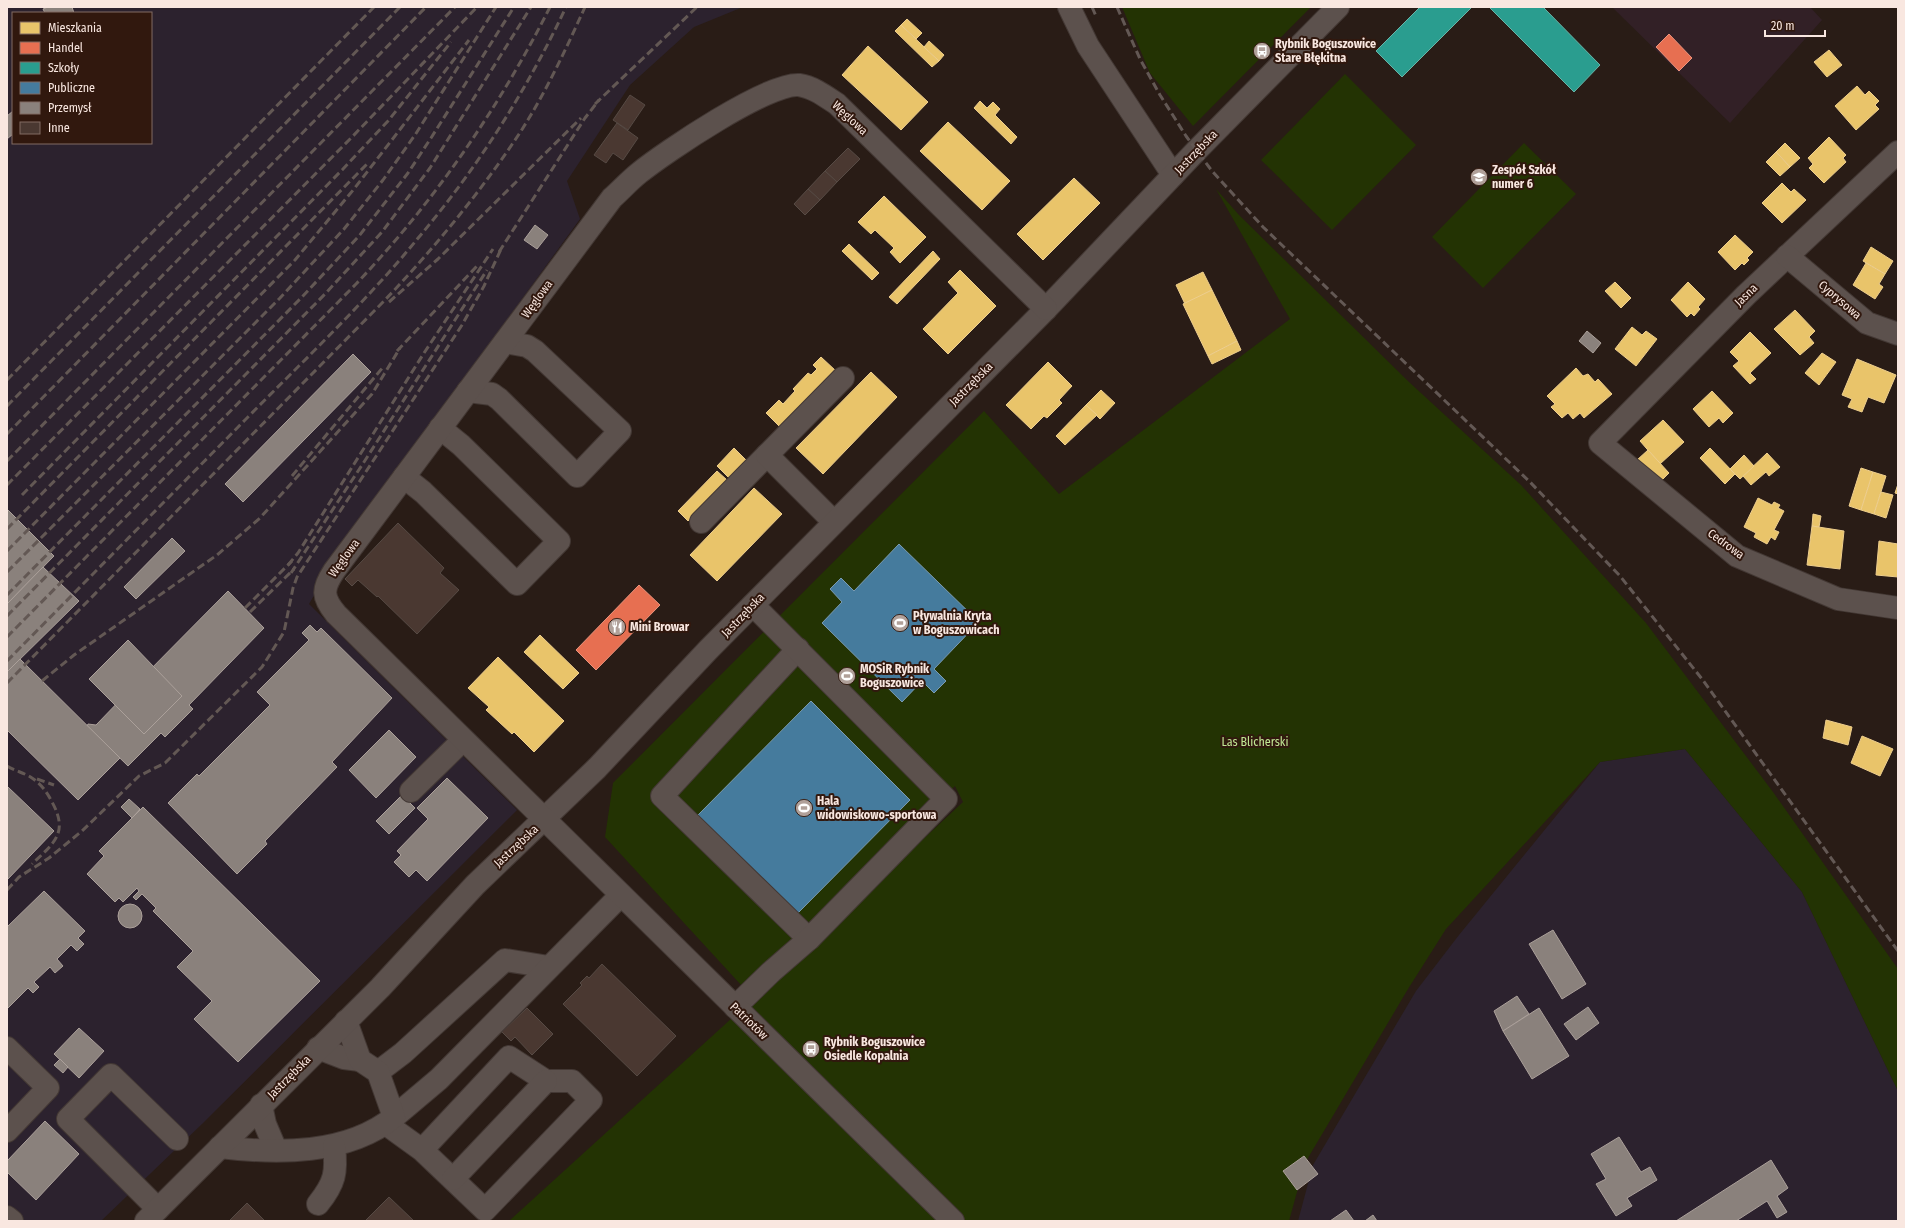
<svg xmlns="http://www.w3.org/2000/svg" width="1905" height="1228" font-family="'Fira Sans Condensed',sans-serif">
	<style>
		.commercial { fill: #322026 }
		.industrial { fill: #2c222e; fill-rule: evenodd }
		.green { fill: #233303 }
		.homes { fill: #e9c46a; stroke: #eece8d }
		.shops { fill: #e76f51; stroke: #ec937c }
		.schools { fill: #2a9d8f; stroke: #68b3a7 }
		.public { fill: #457b9d; stroke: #7b9bb1 }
		.industry { fill: #8a817c; stroke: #aba09a }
		.building { fill: #4a3831; stroke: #564a44 }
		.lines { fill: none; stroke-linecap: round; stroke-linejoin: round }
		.minor-casing { stroke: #433834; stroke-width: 24 }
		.minor { stroke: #5c514d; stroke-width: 22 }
		.rail { stroke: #635854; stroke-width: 3; stroke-dasharray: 8 4; stroke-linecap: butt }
		.labels { text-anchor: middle; stroke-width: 4; stroke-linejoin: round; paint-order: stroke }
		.poi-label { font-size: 12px; font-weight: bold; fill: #f9e7e0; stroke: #31180e; text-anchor: start }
		.street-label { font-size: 12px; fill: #f9e7e0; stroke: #31180e }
		.park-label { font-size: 12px; fill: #c0e693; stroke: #31180e }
	</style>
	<rect width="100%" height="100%" fill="#291c16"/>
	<path class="commercial" d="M 1612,7 L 1810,7 L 1822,20 L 1730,123 Z"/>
	<g class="industrial">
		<path d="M 7,7 L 743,7 L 694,27 L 630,85 L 567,181 L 580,219 L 345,543 L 309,604 L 517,810 L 202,1124 L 101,1221 L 7,1221 ZM 13,13 L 151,13 L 151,143 L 13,143 Z"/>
		<path d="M 1685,749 L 1802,892 L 1898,1091 L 1898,1221 L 1298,1221 L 1313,1165 L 1416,991 L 1459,935 L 1600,762 Z"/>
	</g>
	<g class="green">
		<path d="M 1122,7 L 1311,7 L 1193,126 L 1150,73 Z"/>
		<path d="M 1345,74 L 1416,145 L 1332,230 L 1261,160 Z"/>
		<path d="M 1524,143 L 1576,194 L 1483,288 L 1432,237 Z"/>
		<path d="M 1216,189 L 1239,215 L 1409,382 L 1521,485 L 1646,623 L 1773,792 L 1898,969 L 1898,1091 L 1802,892 L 1685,749 L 1600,762 L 1446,929 L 1408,989 L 1305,1163 L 1289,1221 L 509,1221 L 732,1018 L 963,802 L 955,786 L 742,986 L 605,837 L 613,783 L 984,411 L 1059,494 L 1290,319 Z"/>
	</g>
	<g class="homes">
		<path d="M 907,19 L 922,33 L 916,39 L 901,25 Z"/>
		<path d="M 901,25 L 939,61 L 932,67 L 895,31 Z"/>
		<path d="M 929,41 L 944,55 L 939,61 L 924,47 Z"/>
		<path d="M 868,46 L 928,102 L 901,130 L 842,75 Z"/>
		<path d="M 1829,50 L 1842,65 L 1827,77 L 1814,62 Z"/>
		<path d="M 1857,86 L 1865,95 L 1869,91 L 1879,101 L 1875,105 L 1879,109 L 1856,130 L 1835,106 Z"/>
		<path d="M 980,101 L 987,108 L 993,102 L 1000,109 L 995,115 L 1017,137 L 1011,144 L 974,108 Z"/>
		<path d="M 948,122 L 1010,181 L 982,210 L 920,151 Z"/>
		<path d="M 1829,137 L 1846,155 L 1843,158 L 1846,162 L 1824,183 L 1809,168 L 1813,164 L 1808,158 Z"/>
		<path d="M 1785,143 L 1800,158 L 1790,167 L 1776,152 Z"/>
		<path d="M 1776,152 L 1790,167 L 1780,176 L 1766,162 Z"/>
		<path d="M 1074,178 L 1100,203 L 1043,260 L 1017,234 Z"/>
		<path d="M 1782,183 L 1791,192 L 1794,189 L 1806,200 L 1782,223 L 1762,203 Z"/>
		<path d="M 884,196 L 926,237 L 900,263 L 890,252 L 894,248 L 875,230 L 871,234 L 858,222 Z"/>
		<path d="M 1735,235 L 1753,252 L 1747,258 L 1749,260 L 1744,265 L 1742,263 L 1735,270 L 1718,252 Z"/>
		<path d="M 849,244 L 879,273 L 872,280 L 842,251 Z"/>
		<path d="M 1871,247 L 1893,261 L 1885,274 L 1863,261 Z"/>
		<path d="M 933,251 L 940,259 L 897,304 L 889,297 Z"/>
		<path d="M 1866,263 L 1885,274 L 1879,284 L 1883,287 L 1875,299 L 1853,285 Z"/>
		<path d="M 960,270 L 996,306 L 948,354 L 923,329 L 958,293 L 948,282 Z"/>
		<path d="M 1203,272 L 1212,290 L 1185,304 L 1176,285 Z"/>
		<path d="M 1615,282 L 1631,298 L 1621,308 L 1605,291 Z"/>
		<path d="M 1688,282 L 1705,299 L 1698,307 L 1700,309 L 1694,316 L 1691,313 L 1687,317 L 1671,300 Z"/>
		<path d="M 1212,290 L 1237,341 L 1208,356 L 1183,304 Z"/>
		<path d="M 1795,310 L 1815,331 L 1809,337 L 1814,343 L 1800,355 L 1774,329 Z"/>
		<path d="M 1632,327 L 1642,335 L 1646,331 L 1657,339 L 1636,366 L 1615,349 Z"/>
		<path d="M 1750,332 L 1771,353 L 1750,373 L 1756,379 L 1750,384 L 1733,366 L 1739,361 L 1730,352 Z"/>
		<path d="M 1237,341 L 1241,350 L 1212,364 L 1208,356 Z"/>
		<path d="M 1822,353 L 1836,362 L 1819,385 L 1805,373 Z"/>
		<path d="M 821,357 L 836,371 L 781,428 L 766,413 L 779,400 L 783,404 L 795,391 L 793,389 L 808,373 L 811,375 L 817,369 L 813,365 Z"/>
		<path d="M 1857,359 L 1896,375 L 1884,403 L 1868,397 L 1862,412 L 1848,407 L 1852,399 L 1842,395 Z"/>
		<path d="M 1048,362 L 1072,386 L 1059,400 L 1062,403 L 1047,418 L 1044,416 L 1031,429 L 1006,405 Z"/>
		<path d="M 1576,368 L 1583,376 L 1588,374 L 1595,382 L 1598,379 L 1612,394 L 1584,418 L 1580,413 L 1573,419 L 1568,413 L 1562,418 L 1551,407 L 1555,404 L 1547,396 Z"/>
		<path d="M 871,372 L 897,397 L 823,474 L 796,448 Z"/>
		<path d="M 1101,390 L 1115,403 L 1100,419 L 1086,405 Z"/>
		<path d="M 1712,391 L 1733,413 L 1723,423 L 1719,418 L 1709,427 L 1693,409 Z"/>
		<path d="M 1086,405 L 1097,415 L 1065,445 L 1056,436 Z"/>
		<path d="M 1663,420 L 1684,442 L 1660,464 L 1640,441 Z"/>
		<path d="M 734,448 L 747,461 L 730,479 L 717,466 Z"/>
		<path d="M 1710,448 L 1735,474 L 1725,484 L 1700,458 Z"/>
		<path d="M 1648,450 L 1669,473 L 1659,483 L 1637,460 Z"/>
		<path d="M 1767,453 L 1780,467 L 1769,476 L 1766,472 L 1751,485 L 1743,476 Z"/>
		<path d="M 1744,455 L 1754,466 L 1740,479 L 1730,469 Z"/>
		<path d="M 1861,468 L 1873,472 L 1861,510 L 1849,506 Z"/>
		<path d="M 717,471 L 727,480 L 688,521 L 678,511 Z"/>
		<path d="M 1873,472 L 1886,476 L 1874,514 L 1861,510 Z"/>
		<path d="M 1898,484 L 1898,494 L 1895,493 Z"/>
		<path d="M 754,488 L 782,514 L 717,581 L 690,555 Z"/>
		<path d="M 1881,492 L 1893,495 L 1886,518 L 1874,514 Z"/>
		<path d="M 1758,498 L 1772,505 L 1774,502 L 1780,505 L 1778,508 L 1784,511 L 1774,530 L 1779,532 L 1775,540 L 1771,537 L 1767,544 L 1754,537 L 1756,533 L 1744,527 Z"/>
		<path d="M 1813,514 L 1821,516 L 1819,527 L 1812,526 Z"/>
		<path d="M 1812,526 L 1844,531 L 1840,569 L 1807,565 Z"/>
		<path d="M 1879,541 L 1898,544 L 1898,577 L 1876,575 Z"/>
		<path d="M 540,635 L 579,673 L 563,689 L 524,652 Z"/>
		<path d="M 498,657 L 564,721 L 534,752 L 514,732 L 512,734 L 486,710 L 489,707 L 468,688 Z"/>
		<path d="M 1826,720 L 1852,727 L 1848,745 L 1823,738 Z"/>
		<path d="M 1862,736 L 1893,749 L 1880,776 L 1851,763 Z"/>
	</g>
	<g class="shops">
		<path d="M 1669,34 L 1692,58 L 1679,71 L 1656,47 Z"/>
		<path d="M 639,585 L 660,605 L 596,670 L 576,650 Z"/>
	</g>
	<g class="schools">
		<path d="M 1420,7 L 1472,7 L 1402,77 L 1376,51 Z"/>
		<path d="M 1489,7 L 1543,7 L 1600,65 L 1574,92 Z"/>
	</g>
	<g class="public">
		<path d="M 899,544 L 979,622 L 934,669 L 946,681 L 934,693 L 922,681 L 902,702 L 822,623 L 842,602 L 830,589 L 841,578 L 854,591 Z"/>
		<path d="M 811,701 L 910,800 L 797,914 L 698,815 Z"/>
	</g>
	<g class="industry">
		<path d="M 48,7 L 72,7 L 74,13 L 45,13 L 43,9 Z"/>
		<path d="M 13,111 L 13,134 L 7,139 L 7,116 Z"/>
		<path d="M 535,225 L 548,235 L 537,249 L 524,240 Z"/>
		<path d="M 1587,331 L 1601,343 L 1593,353 L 1579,341 Z"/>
		<path d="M 353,354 L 371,372 L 243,502 L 225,484 Z"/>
		<path d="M 7,509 L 54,556 L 7,604 Z"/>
		<path d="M 172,538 L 185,551 L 136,599 L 124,587 Z"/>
		<path d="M 43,567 L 79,601 L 7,672 L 7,604 Z"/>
		<path d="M 228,591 L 264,628 L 189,705 L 193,709 L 165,737 L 161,733 L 128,766 L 87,726 L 88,724 L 96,725 L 125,695 L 115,685 L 127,673 L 137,683 Z"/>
		<path d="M 310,625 L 317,632 L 321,628 L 392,698 L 332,762 L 337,767 L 265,841 L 267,844 L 237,874 L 168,803 L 197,774 L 199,776 L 270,705 L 257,692 L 309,640 L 302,633 Z"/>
		<path d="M 128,640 L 182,696 L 144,734 L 89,679 Z"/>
		<path d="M 20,659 L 120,758 L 78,800 L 7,730 L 7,672 Z"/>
		<path d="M 389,730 L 416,757 L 376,798 L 349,770 Z"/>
		<path d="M 447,778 L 488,818 L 427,881 L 416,870 L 409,877 L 394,862 L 401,855 L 397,851 L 428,819 L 417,808 Z"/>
		<path d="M 8,787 L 54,831 L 7,880 L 7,789 Z"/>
		<path d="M 402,795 L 415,808 L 389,834 L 376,821 Z"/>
		<path d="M 129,799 L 140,809 L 132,818 L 121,807 Z"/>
		<path d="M 143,807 L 320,981 L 238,1062 L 194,1019 L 212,1001 L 177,967 L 193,951 L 153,911 L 156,908 L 142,894 L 136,900 L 133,897 L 139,891 L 137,888 L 123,902 L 119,898 L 115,902 L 87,874 L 104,856 L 99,851 Z"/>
		<path d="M 44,891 L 85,931 L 78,938 L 84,944 L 77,951 L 71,945 L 57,959 L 63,966 L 55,973 L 50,967 L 34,982 L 39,987 L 33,993 L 28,988 L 7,1009 L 7,927 Z"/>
		<circle cx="130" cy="916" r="12"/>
		<path d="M 1553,930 L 1586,984 L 1562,999 L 1529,944 Z"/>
		<path d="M 1517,996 L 1529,1014 L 1503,1031 L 1494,1011 Z"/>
		<path d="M 1588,1007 L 1599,1023 L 1576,1040 L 1564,1024 Z"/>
		<path d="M 1539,1008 L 1569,1056 L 1532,1079 L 1503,1031 Z"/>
		<path d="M 79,1028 L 104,1051 L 79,1078 L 54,1054 Z"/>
		<path d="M 60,1059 L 68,1067 L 63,1073 L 54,1065 Z"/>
		<path d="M 45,1121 L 79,1154 L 36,1200 L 7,1172 L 7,1161 Z"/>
		<path d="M 1619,1137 L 1641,1172 L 1650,1167 L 1657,1180 L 1627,1198 L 1632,1206 L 1616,1216 L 1596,1184 L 1606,1179 L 1591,1154 Z"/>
		<path d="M 1304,1156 L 1318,1174 L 1297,1190 L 1283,1171 Z"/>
		<path d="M 1771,1160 L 1788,1188 L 1777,1196 L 1787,1212 L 1777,1218 L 1767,1201 L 1736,1221 L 1676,1221 Z"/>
		<path d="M 1346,1210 L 1354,1221 L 1330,1221 Z"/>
		<path d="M 1373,1215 L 1377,1221 L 1365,1221 Z"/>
	</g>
	<g class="building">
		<path d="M 630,95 L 645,105 L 628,130 L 613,120 Z"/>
		<path d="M 617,123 L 638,138 L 623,160 L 613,153 L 606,163 L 594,155 Z"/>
		<path d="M 848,148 L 860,159 L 837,182 L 825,171 Z"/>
		<path d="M 825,171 L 837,182 L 820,200 L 808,189 Z"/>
		<path d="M 808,189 L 820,200 L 805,215 L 794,204 Z"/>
		<path d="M 398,523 L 444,568 L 440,573 L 459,590 L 417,634 L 378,596 L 377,597 L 358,580 L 352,586 L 345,579 Z"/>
		<path d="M 602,964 L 676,1036 L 637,1076 L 563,1004 L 582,985 L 580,983 L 587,976 L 589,978 Z"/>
		<path d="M 527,1008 L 553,1034 L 532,1055 L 515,1037 L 511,1041 L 502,1032 Z"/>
		<path d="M 389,1197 L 414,1221 L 365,1221 Z"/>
		<path d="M 247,1203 L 265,1221 L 229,1221 Z"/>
	</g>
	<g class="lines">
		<defs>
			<g id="minor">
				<path d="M 1069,7 L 1088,46 L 1173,175"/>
				<path d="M 1898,152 L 1746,295 L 1600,443 L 1737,556 L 1838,599 L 1898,608"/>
				<path d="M 1787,256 L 1867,323 L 1898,334"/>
				<path d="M 468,391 L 492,394 L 499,399 L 577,476 L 620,431 L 535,351 L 527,346 L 505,342"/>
				<path d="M 404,477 L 423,492 L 517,584 L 559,541 L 461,445 L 440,428"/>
				<path d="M 701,522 L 767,455"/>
				<path d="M 834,522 L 767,455 L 843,378"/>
				<path d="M 798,649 L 662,796 L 809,939"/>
				<path d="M 411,791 L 463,740"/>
				<path d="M 735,1007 L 771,972 L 809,939 L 946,799 L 753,605"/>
				<path d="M 7,1048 L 48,1088 L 7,1131"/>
				<path d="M 318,1048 L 344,1058 L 360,1060"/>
				<path d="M 378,1072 L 403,1053 L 505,960 L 549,967"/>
				<path d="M 261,1105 L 265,1124 L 276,1150"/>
				<path d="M 394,1117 L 439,1079 L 621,895"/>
				<path d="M 386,1124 L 422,1150 L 485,1210 L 591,1100 L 572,1081 L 546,1081 L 509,1057 L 422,1150"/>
				<path d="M 220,1147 C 277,1154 347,1155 394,1117 L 378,1072 L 360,1060 L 346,1021"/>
				<path d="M 453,1179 L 546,1081"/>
				<path d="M 318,1204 C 335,1183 337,1172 334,1146"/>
				<path d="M 158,1209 L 68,1119 L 111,1075 L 177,1139"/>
				<path d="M 7,1217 L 12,1221"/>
				<path d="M 146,1221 L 380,988 L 475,885 L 597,768 L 708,650 L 1046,309 L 1196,151 L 1338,7"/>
				<path d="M 953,1221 L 336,614 C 322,597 322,589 334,571 L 612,198 C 621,190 629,181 639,173 C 665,152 769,82 799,85 C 813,87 825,96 837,104 L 1046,309"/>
			</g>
		</defs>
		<use href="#minor" class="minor-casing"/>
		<use href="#minor" class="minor"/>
		<g class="rail">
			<path d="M 1092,7 L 1096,16"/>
			<path d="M 1117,7 L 1140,59 L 1160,95 L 1186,136 L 1212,171 L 1263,227 L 1530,482 L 1620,576 L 1702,679 L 1898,951"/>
			<path d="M 595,104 L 697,7"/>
			<path d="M 499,252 L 585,118 L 599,100"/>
			<path d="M 389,302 L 438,259 L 581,118"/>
			<path d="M 397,351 L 477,266"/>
			<path d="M 7,380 L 374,7"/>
			<path d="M 7,406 L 400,7"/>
			<path d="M 7,434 L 426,7"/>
			<path d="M 7,461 L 455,7"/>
			<path d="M 292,476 L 384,366"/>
			<path d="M 7,485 L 353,136 L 477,7"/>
			<path d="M 22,495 L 343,169 L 388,121 L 451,42"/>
			<path d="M 7,529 L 367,164"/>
			<path d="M 7,551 L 295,260 L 354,189 L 469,40"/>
			<path d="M 288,565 L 298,553 L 424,353 L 493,249"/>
			<path d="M 7,572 L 280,298 L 344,229 L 383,180 L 415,135 L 496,7"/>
			<path d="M 291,573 L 364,462 L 487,270"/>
			<path d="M 7,595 L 302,297 L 359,236 L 408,173 L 431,138 L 514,7"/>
			<path d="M 245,608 L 292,561"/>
			<path d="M 250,612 L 294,569"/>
			<path d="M 7,616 L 325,294 L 382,232 L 430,168 L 531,7"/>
			<path d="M 7,637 L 356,284 C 434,202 499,108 550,7"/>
			<path d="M 7,661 C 86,581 166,500 245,420 C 304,360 366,302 419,237 C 478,167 527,90 566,7"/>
			<path d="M 42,681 L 74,655 L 217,555 L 260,518 L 372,394 L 400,348"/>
			<path d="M 7,683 L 384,301 C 432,251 483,189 521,131 C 546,92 566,49 585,7"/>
			<path d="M 7,766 C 15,771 25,773 32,778 C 41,784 47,792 52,802 C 69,833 54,843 32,864"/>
			<path d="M 37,779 L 54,785"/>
			<path d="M 7,890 L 19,877 L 49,858 L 82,831 L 139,776 L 165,763 L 262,667 L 284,632 L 293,588 L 297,577 L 462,325 L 484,286 L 502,247"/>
		</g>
	</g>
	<defs>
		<symbol id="bus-disc" viewBox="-11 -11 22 22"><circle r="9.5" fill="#b0a099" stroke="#31180e"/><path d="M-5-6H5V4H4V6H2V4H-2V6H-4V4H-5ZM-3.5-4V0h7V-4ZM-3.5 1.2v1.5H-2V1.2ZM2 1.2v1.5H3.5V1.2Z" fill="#fff"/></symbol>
		<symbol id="school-disc" viewBox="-11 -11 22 22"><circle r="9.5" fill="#b0a099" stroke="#31180e"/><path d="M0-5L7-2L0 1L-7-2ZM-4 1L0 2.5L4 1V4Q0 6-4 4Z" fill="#fff"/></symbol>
		<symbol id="stadium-disc" viewBox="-11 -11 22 22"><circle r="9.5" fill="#b0a099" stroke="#31180e"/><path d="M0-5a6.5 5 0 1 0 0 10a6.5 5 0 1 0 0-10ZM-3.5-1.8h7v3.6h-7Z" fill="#fff"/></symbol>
		<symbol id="restaurant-disc" viewBox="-11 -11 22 22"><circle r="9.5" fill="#b0a099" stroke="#31180e"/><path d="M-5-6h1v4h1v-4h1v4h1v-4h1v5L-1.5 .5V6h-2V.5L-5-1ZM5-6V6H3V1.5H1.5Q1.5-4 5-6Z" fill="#fff"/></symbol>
	</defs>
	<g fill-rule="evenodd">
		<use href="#bus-disc" x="1252" y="41" width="20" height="20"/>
		<use href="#school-disc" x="1469" y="167" width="20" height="20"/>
		<use href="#stadium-disc" x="890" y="613" width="20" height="20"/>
		<use href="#restaurant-disc" x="607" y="617" width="20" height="20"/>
		<use href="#stadium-disc" x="837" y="666" width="20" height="20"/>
		<use href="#stadium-disc" x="794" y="798" width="20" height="20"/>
		<use href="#bus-disc" x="801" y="1039" width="20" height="20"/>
	</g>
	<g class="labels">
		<g class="poi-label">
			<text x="1275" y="48">Rybnik Boguszowice<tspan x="1275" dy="14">Stare Błękitna</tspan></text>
			<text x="1492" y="174">Zespół Szkół<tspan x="1492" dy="14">numer 6</tspan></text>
			<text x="913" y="620">Pływalnia Kryta<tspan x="913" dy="14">w Boguszowicach</tspan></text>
			<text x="630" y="631">Mini Browar</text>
			<text x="860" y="673">MOSiR Rybnik<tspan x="860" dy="14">Boguszowice</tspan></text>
			<text x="817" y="805">Hala<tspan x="817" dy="14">widowiskowo-sportowa</tspan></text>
			<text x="824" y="1046">Rybnik Boguszowice<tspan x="824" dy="14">Osiedle Kopalnia</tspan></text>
		</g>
		<g class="street-label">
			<text transform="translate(850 118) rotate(43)" y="4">Węglowa</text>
			<text transform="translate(1196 152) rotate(-46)" y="4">Jastrzębska</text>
			<text transform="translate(1746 295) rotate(-44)" y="4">Jasna</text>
			<text transform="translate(537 299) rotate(-54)" y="4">Węglowa</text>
			<text transform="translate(1840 300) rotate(41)" y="4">Cyprysowa</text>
			<text transform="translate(971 384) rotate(-45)" y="4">Jastrzębska</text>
			<text transform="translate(1726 544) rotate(36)" y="4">Cedrowa</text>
			<text transform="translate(344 558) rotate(-54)" y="4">Węglowa</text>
			<text transform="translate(743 615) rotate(-46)" y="4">Jastrzębska</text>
			<text transform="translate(516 846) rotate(-43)" y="4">Jastrzębska</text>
			<text transform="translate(749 1021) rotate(44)" y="4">Patriotów</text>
			<text transform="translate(289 1077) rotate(-45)" y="4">Jastrzębska</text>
		</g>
		<g class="park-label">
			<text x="1255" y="746">Las Blicherski</text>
		</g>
	</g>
	<rect width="1905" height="1228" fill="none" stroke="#f9e7e0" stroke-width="16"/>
	<rect x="12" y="12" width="140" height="132" fill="#31180e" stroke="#816b62"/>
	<rect x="20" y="22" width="20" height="12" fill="#e9c46a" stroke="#816b62"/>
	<text x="48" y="32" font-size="12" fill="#f9e7e0">Mieszkania</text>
	<rect x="20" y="42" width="20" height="12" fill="#e76f51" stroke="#816b62"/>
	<text x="48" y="52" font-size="12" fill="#f9e7e0">Handel</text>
	<rect x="20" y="62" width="20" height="12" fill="#2a9d8f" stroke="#816b62"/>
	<text x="48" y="72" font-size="12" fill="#f9e7e0">Szkoły</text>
	<rect x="20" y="82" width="20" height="12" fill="#457b9d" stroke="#816b62"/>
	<text x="48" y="92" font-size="12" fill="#f9e7e0">Publiczne</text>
	<rect x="20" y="102" width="20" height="12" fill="#8a817c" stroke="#816b62"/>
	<text x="48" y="112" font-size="12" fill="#f9e7e0">Przemysł</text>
	<rect x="20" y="122" width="20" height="12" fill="#4a3831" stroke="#816b62"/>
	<text x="48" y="132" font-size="12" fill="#f9e7e0">Inne</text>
	<path d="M1765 30v6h60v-6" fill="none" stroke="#f9e7e0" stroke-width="2"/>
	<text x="1771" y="30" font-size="12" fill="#f9e7e0" stroke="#31180e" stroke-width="3" paint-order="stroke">20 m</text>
</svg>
